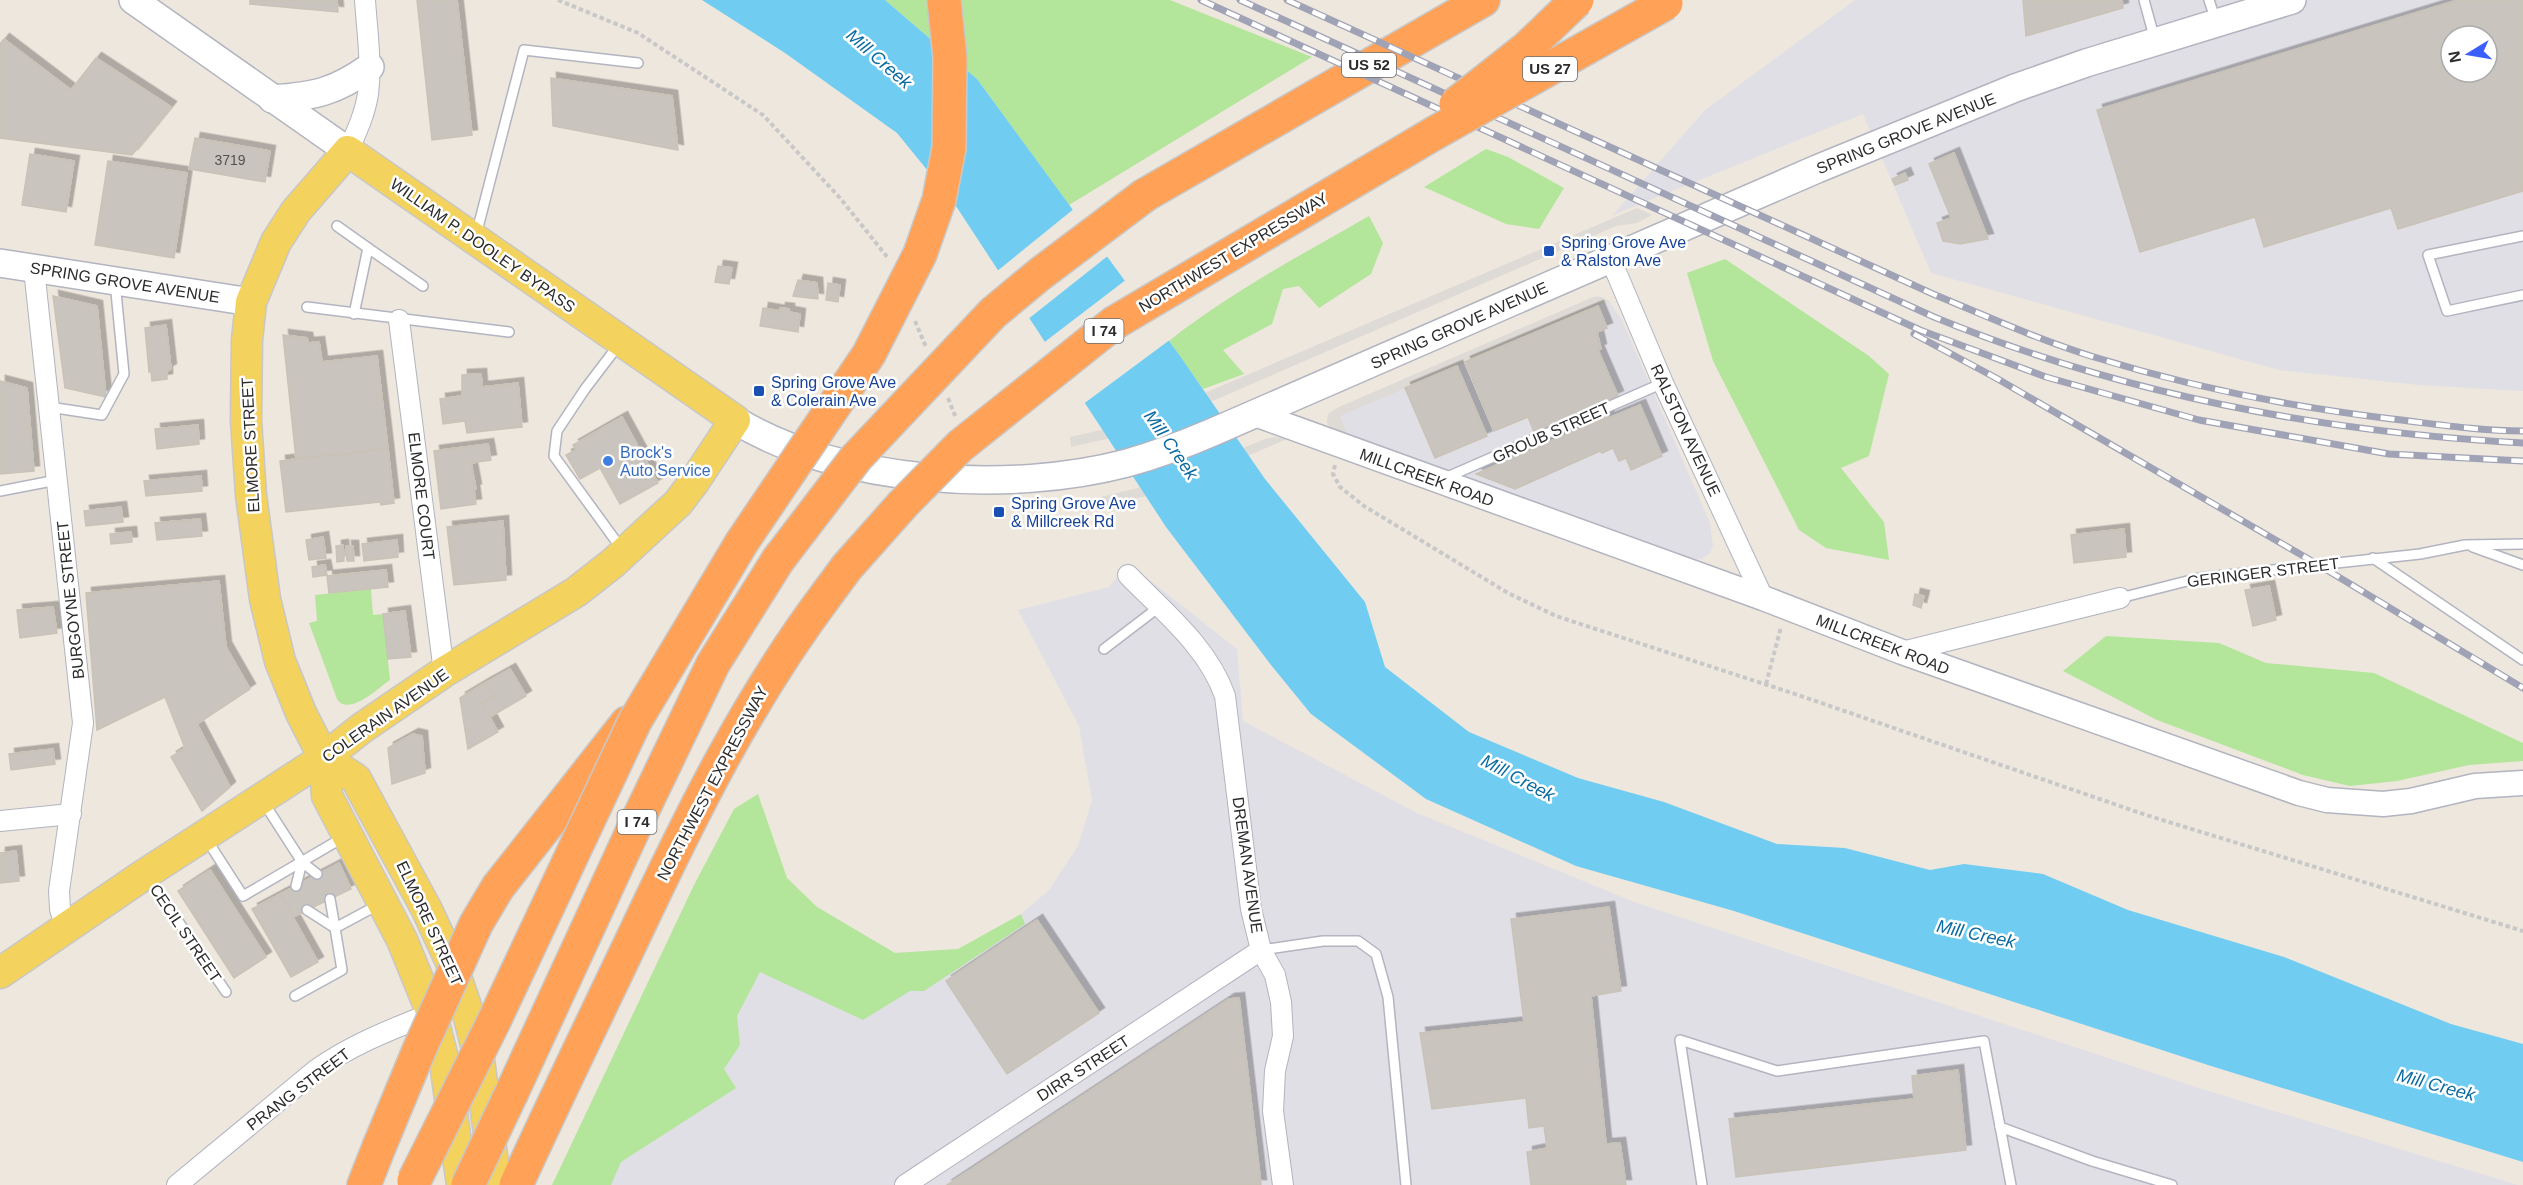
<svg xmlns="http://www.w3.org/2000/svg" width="2523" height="1185" font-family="Helvetica,sans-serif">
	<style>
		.industrial { fill: #e1dfe6; fill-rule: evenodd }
		.green { fill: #b3e59a }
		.plaza { fill: #dedad5 }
		.water { fill: #70cdf1 }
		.pier { fill: #eee7de }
		.building { fill: #c9c4bd; stroke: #c9c3b7; stroke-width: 1.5; fill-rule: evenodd; filter: url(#shadow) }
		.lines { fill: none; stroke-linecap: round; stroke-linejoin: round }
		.service-casing { stroke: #b2b4c0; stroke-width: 12 }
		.minor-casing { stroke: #b2b4c0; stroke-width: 22 }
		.tertiary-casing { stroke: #b2b4c0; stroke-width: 27 }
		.secondary-casing { stroke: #b2b4c0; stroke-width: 30 }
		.primary-casing { stroke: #c8c8c8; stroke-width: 33 }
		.motorway-casing { stroke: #c8c8c8; stroke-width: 36 }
		.path { stroke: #c8c8c8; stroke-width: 4; stroke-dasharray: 4.5 3; stroke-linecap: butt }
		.service { stroke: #fff; stroke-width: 9 }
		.minor { stroke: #fff; stroke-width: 20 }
		.tertiary { stroke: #fff; stroke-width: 24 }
		.secondary { stroke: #fff; stroke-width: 27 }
		.primary { stroke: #f3d25e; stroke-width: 30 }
		.motorway { stroke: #ffa258; stroke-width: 33 }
		.rail-casing { stroke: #a0a3b6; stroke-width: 7 }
		.rail { stroke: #fff; stroke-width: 4.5; stroke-dasharray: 14; stroke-linecap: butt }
		.motorway-bridge-casing { stroke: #c8c8c8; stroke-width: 36; stroke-linecap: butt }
		.motorway-bridge { stroke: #ffa258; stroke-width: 33 }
		.transit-dot { fill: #1a4fb4; stroke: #fff; stroke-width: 2 }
		.shop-dot { fill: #3f7fe0; stroke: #fff; stroke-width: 2 }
		.labels { text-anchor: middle; stroke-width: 5; stroke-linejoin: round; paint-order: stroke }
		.number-label { font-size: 14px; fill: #535250 }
		.shield { fill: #fff; stroke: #6b6b6b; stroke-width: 1.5 }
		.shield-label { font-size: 15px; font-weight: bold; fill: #2c2c2c }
		.street-label { font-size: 16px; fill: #2c2c2c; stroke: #fff }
		.transit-label { font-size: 16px; fill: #164399; stroke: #fff; text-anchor: start }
		.shop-label { font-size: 16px; fill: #366cbe; stroke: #fff; text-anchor: start }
		.water-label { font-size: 18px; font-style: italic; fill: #0c6ba0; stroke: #fff }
	</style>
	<defs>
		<filter id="shadow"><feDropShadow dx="5.5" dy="-5.5" stdDeviation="0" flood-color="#0004"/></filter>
	</defs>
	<rect width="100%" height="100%" fill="#eee7de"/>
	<g class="industrial">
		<path d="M 1855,0 L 2523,0 L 2523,391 L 2419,385 L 2279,370 L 1931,273 L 1863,114 L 1613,215 L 1705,110 ZM 2451,36 L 2487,36 L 2487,72 L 2451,72 Z"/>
		<path d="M 1597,296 L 1609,301 L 1622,320 L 1710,523 L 1713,546 L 1710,553 L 1702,559 L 1691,560 L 1349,439 L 1327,423 L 1328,414 L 1337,408 Z"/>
		<path d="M 1128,563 L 1237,649 L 1243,721 L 1417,813 L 1637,903 L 2202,1089 L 2518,1185 L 564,1185 L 795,886 L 817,907 L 895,953 L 959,949 L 1021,914 L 1049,890 L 1078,846 L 1092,801 L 1079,726 L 1018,610 L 1109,587 Z"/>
	</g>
	<g class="green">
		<path d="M 885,0 L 1170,0 L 1312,57 L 1069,205 L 977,79 Z"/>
		<path d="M 1486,149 L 1508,157 L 1564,188 L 1539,229 L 1506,224 L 1424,187 Z"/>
		<path d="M 1369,216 L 1383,243 L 1371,274 L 1319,308 L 1299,286 L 1283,289 L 1272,324 L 1223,350 L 1244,374 L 1203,389 L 1169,341 C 1231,292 1301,255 1369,216 Z"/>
		<path d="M 1725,259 L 1869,356 L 1889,374 L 1869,456 L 1841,468 L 1884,522 L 1889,560 L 1826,548 L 1799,530 L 1713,361 L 1687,273 Z"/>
		<path d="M 371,589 L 373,615 L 383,614 L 390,680 C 378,688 349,717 337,699 L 309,623 L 317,621 L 315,595 Z"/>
		<path d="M 2106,636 L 2219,643 L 2266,663 L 2374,673 L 2523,743 L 2523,761 L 2469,765 L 2397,781 L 2350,786 L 2303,775 L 2157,720 L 2063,671 Z"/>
		<path d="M 758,794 L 787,878 L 817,907 L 895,953 L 958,949 L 1021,914 L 1025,924 L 924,991 L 910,991 L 863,1020 L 760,972 L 737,1016 L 740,1045 L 724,1069 L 736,1088 L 621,1162 L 611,1185 L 552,1185 L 694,885 L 734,809 Z"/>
	</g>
	<g class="plaza">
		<path d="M 1637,208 L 1652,215 L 1637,223 L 1616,226 L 1178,416 L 1124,435 L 1071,447 L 1070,437 L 1114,427 L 1165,410 Z"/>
		<path d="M 1593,297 L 1601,297 L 1609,301 L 1340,416 L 1349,439 L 1331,430 L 1327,423 L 1328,414 L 1337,408 Z"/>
		<path d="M 1274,437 L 1287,439 L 1191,480 L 1150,495 L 1082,512 L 1080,502 L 1146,486 L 1183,473 L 1265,439 Z"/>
	</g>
	<path class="water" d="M 702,0 L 885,0 L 977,79 L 1180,356 L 1265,479 L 1365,602 L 1385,667 L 1469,732 L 1578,778 L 1664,802 L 1777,844 L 1845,848 L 1930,870 L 1964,864 L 2043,874 L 2128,910 L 2284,957 L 2451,1024 L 2523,1044 L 2523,1162 L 2211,1066 L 1734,911 L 1576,866 L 1426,799 L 1311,714 L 1271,665 L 1166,527 L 954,203 L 897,133 L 785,53 Z"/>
	<g class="pier">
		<path d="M 1075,208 L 1109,255 L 1027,320 L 996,272 Z"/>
		<path d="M 1127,279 L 1171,339 L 1082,405 L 1042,344 Z"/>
	</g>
	<g class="building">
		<path d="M 250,0 L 337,0 L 338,12 L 250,4 Z"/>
		<path d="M 417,0 L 457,0 L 472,135 L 432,140 Z"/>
		<path d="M 2023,0 L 2122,0 L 2123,8 L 2026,36 Z"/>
		<path d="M 2458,0 L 2523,0 L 2523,191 L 2398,229 L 2391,208 L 2264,247 L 2255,217 L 2140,252 L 2097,110 ZM 2451,36 L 2487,36 L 2487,72 L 2451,72 Z"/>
		<path d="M 4,39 L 71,90 L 96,58 L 171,107 L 132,155 L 0,138 L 0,44 Z"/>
		<path d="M 551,78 L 672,96 L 678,150 L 553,126 Z"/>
		<path d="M 195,138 L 270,151 L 265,182 L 189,169 Z"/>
		<path d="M 1954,153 L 1988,239 L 1960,244 L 1943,241 L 1937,223 L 1951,218 L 1929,164 Z"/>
		<path d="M 30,154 L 74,161 L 66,212 L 22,205 Z"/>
		<path d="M 108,161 L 187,173 L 174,258 L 95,245 Z"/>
		<path d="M 1905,173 L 1908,180 L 1895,185 L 1892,179 Z"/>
		<path d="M 718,266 L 732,268 L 729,284 L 715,282 Z"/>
		<path d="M 798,280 L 817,283 L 818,299 L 793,296 Z"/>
		<path d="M 828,283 L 840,285 L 838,302 L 826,300 Z"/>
		<path d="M 53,296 L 97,306 L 106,397 L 65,388 Z"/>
		<path d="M 1598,306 L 1607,328 L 1597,332 L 1601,349 L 1598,350 L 1618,396 L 1534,432 L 1528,417 L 1494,431 L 1465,362 Z"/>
		<path d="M 763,308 L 780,311 L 780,308 L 789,309 L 789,312 L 800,314 L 798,332 L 760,326 Z"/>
		<path d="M 166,325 L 171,369 L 167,371 L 167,379 L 152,381 L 151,372 L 149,372 L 145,328 Z"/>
		<path d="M 283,335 L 307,338 L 308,343 L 319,342 L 322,362 L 377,356 L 388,449 L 296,459 Z"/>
		<path d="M 1457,366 L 1487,436 L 1435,458 L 1405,388 Z"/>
		<path d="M 481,374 L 482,387 L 518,383 L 522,427 L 467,433 L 465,421 L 443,424 L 440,399 L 462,396 L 462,375 Z"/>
		<path d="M 0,381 L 27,388 L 34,471 L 0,474 Z"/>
		<path d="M 1640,405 L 1662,456 L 1631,470 L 1626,458 L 1619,461 L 1613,448 L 1602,453 L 1600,451 L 1515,489 L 1476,474 L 1608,416 L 1609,418 Z"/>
		<path d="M 622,417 L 658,483 L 620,504 L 600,468 L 580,479 L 566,455 L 576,450 L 573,445 Z"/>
		<path d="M 198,425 L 199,444 L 157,449 L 155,429 Z"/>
		<path d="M 488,444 L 491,460 L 471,463 L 476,489 L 474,490 L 476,504 L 441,509 L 434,451 Z"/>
		<path d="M 388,449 L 394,503 L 381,505 L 380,502 L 286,512 L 280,461 Z"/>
		<path d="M 201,476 L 202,491 L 146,496 L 144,481 Z"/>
		<path d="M 121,507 L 123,522 L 86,526 L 84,511 Z"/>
		<path d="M 200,519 L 202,536 L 157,540 L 155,523 Z"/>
		<path d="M 503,521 L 506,580 L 454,585 L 447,527 Z"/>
		<path d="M 2124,529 L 2126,557 L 2074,563 L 2071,535 Z"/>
		<path d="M 131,532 L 132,542 L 111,544 L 110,534 Z"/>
		<path d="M 323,537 L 326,558 L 309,560 L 306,540 Z"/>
		<path d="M 397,540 L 398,557 L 364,561 L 362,544 Z"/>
		<path d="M 343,545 L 344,561 L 337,562 L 336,546 Z"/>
		<path d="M 346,546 L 353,546 L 354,561 L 347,561 Z"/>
		<path d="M 325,565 L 327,575 L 313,577 L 312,567 Z"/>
		<path d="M 386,570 L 388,587 L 329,593 L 327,576 Z"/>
		<path d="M 219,581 L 226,647 L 250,689 L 197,724 L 230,787 L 202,811 L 171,757 L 185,748 L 165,697 L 97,730 L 86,593 Z"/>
		<path d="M 2269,586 L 2276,620 L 2253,626 L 2245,590 Z"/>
		<path d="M 1915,594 L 1924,596 L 1921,608 L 1913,605 Z"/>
		<path d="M 53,607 L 57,633 L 20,638 L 17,610 Z"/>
		<path d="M 405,611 L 411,657 L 388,659 L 383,614 Z"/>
		<path d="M 510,669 L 526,696 L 490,717 L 482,703 L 494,696 L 485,683 Z"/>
		<path d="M 485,683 L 494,696 L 482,703 L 498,732 L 468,749 L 460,698 Z"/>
		<path d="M 413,734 L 422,736 L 425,773 L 392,784 L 388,748 Z"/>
		<path d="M 53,749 L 55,764 L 11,770 L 9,754 Z"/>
		<path d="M 16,851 L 19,881 L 0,883 L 0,853 Z"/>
		<path d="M 339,863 L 351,889 L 293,917 L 280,894 Z"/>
		<path d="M 210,870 L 266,957 L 234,978 L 178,891 Z"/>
		<path d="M 280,894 L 318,962 L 291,977 L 252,909 Z"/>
		<path d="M 1609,907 L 1621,991 L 1591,996 L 1606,1144 L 1620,1143 L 1626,1185 L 1531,1185 L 1527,1152 L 1547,1148 L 1544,1126 L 1529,1128 L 1526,1098 L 1432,1109 L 1420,1033 L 1524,1022 L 1511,919 Z"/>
		<path d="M 1037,920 L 1099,1013 L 1007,1074 L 946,981 Z"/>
		<path d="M 1239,998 L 1261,1185 L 947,1185 L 1229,999 Z"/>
		<path d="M 1958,1070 L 1966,1150 L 1736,1177 L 1729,1119 L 1914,1099 L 1912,1076 Z"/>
	</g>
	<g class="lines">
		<defs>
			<g id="service">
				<path d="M 2144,0 L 2155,40"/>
				<path d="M 2209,0 L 2216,21"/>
				<path d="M 337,226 L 368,248 L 354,314"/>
				<path d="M 476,235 L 524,50 L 638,63"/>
				<path d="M 2523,236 L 2428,255 L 2447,311 L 2523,295"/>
				<path d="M 368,248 L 423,286"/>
				<path d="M 307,307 L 509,332"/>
				<path d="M 620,343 L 585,389 L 557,431 L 554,456 L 621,548"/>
				<path d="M 49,407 L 102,415 L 124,374 L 115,282"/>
				<path d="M 1445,478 L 1663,383"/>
				<path d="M 0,491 L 57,480"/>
				<path d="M 2473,547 L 2523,565"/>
				<path d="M 2373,558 L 2523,660"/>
				<path d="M 2120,598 L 2199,578 L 2420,554 L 2465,545 L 2523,544"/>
				<path d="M 1104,649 L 1159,607"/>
				<path d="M 264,803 L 302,862 L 317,874"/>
				<path d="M 207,840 L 243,896 L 344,837"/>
				<path d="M 149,878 L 226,992"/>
				<path d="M 296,886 L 302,862"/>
				<path d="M 330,899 L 335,928 L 378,905"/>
				<path d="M 1261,950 L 1323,941 L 1358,941 L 1376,954 L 1388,997 L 1406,1185"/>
				<path d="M 295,996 L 342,970 L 335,928 L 307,910"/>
				<path d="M 2000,1127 L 2092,1161 L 2172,1185"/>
				<path d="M 1702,1185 L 1680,1040 L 1777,1071 L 1984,1041 L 2011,1185"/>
			</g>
			<g id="minor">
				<path d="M 348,151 C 356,133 365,114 368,94 C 372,63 367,31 365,0"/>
				<path d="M 1611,260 L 1663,383 L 1763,598"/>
				<path d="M 34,269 L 83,723 L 59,891 L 60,909 L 66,929"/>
				<path d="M 399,320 L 444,672"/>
				<path d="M 1128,575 C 1164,612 1208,647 1225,696 L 1251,909 L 1261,950 L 1275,975 L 1281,1002 L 1283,1036 L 1275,1071 L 1273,1111 L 1283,1185"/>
				<path d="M 1902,652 L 2120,598"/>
				<path d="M 0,821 L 71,814"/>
				<path d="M 177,1185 L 316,1070 C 354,1043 395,1028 437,1011"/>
				<path d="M 905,1185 L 1261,950"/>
			</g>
			<path id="tertiary" d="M 1255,414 L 1763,598 L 1902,652 L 2299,793 L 2327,800 L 2383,804 L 2411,801 L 2475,786 L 2523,783"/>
			<g id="secondary">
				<path d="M 133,0 L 348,151"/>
				<path d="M 272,99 C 315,96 335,92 370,67"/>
				<path d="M 0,263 L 251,302"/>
				<path d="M 735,420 C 839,484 1010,494 1127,463 C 1156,455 1185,444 1213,432 L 1817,169 L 2015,88 L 2086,63 L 2292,0"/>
			</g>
			<g id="primary">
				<path d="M 324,758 L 356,779 L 427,910 L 451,962 L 466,1006 L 478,1053 L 496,1185"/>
				<path d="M 0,973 L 145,874 L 324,758 L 362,728 L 444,672 L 576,592 L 613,563 L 678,503 L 694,482 L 735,420 L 348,151 L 296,211 L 276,242 L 251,302 L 247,340 L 246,420 L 251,495 L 265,599 L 280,661 L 301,713 L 324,758 L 327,796 L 402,940 L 431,1011 L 446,1070 L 462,1185"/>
			</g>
			<g id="motorway">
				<path d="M 1145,195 L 1483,0"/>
				<path d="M 476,924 L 498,887 L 627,723"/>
				<path d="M 512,1092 L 634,828 L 713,664 L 778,560"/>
				<path d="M 364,1185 L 379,1147"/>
				<path d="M 516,1185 C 554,1102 594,1020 633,938 C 690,817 746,702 827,594"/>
			</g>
		</defs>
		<use href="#service" class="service-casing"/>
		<use href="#minor" class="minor-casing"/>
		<use href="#tertiary" class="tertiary-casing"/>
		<use href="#secondary" class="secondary-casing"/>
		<use href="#primary" class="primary-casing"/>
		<use href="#motorway" class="motorway-casing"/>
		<g class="path">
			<path d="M 558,0 L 638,33 L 763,115 L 840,198 L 888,258"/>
			<path d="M 915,321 L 926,347"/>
			<path d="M 948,398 L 956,418"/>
			<path d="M 1335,465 L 1333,474 L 1340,487 L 1364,506 L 1508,593 L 1556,616 L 1798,695 L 2146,815 L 2523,931"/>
			<path d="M 1766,684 L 1781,627"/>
		</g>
		<use href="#service" class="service"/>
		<use href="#minor" class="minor"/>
		<use href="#tertiary" class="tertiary"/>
		<use href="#secondary" class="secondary"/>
		<use href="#primary" class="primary"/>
		<use href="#motorway" class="motorway"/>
		<defs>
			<g id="rail">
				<path d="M 1201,0 L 1920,330 L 2046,377 L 2199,420 L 2389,454 L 2523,461"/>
				<path d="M 1240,0 L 1934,317 C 2121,394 2321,432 2523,443"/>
				<path d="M 1287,0 L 1933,294 C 1986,316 2039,340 2094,357 C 2191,387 2291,407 2392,419 C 2435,424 2479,431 2523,431"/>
				<path d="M 1914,334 L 1996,378 L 2317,564 L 2523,688"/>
			</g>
		</defs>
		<use href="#rail" class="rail-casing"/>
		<use href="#rail" class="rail"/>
		<defs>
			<g id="motorway-bridge">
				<path d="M 1456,104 L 1527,48 L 1577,0"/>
				<path d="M 778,560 L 856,458 L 993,313 L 1040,274 L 1145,195"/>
				<path d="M 827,594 L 847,567 L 903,504 L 960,446 L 1114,323 L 1433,134 L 1666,3"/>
				<path d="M 379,1147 L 420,1048 L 476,924"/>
				<path d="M 414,1181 L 494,1021 L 635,721 L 742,542 L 869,354 L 920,254 L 939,200 L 949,148 L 950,58 L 944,0"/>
				<path d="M 468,1185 L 512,1092"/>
			</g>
		</defs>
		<use href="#motorway-bridge" class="motorway-bridge-casing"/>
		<use href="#motorway-bridge" class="motorway-bridge"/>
	</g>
	<g class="transit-dot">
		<rect x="1543" y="245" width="12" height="12" rx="3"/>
		<rect x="753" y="385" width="12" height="12" rx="3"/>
		<rect x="993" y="506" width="12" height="12" rx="3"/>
	</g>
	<circle class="shop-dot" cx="608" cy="461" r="6"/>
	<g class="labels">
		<g class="number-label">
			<text x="230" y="165">3719</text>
		</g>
		<g class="shield">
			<rect x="1342" y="53" width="54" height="24" rx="4.5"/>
			<rect x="1523" y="57" width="54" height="24" rx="4.5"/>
			<rect x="1084.5" y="319" width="39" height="24" rx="4.5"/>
			<rect x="617.5" y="810" width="39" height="24" rx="4.5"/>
		</g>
		<g class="shield-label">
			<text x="1369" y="70">US 52</text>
			<text x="1550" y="74">US 27</text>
			<text x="1104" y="336">I 74</text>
			<text x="637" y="827">I 74</text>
		</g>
		<g class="street-label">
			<text transform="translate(1906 133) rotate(-22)" y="6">SPRING GROVE AVENUE</text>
			<text transform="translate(483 245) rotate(35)" y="6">WILLIAM P. DOOLEY BYPASS</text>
			<text transform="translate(1233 252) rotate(-31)" y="6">NORTHWEST EXPRESSWAY</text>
			<text transform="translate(125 282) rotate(9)" y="6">SPRING GROVE AVENUE</text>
			<text transform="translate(1459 325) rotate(-24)" y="6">SPRING GROVE AVENUE</text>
			<text transform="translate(1686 430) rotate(65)" y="6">RALSTON AVENUE</text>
			<text transform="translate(1551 432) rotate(-24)" y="6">GROUB STREET</text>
			<text transform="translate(250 445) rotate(-93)" y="6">ELMORE STREET</text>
			<text transform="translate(1427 477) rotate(20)" y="6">MILLCREEK ROAD</text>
			<text transform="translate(422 496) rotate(83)" y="6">ELMORE COURT</text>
			<text transform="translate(2263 572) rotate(-7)" y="6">GERINGER STREET</text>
			<text transform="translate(70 600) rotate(-96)" y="6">BURGOYNE STREET</text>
			<text transform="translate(1883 644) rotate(21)" y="6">MILLCREEK ROAD</text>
			<text transform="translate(385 715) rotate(-35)" y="6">COLERAIN AVENUE</text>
			<text transform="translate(712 783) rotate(-62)" y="6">NORTHWEST EXPRESSWAY</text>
			<text transform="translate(1248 865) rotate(82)" y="6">DREMAN AVENUE</text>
			<text transform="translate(430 923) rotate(65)" y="6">ELMORE STREET</text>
			<text transform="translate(186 933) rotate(56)" y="6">CECIL STREET</text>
			<text transform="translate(1083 1068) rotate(-33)" y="6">DIRR STREET</text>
			<text transform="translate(298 1089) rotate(-37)" y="6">PRANG STREET</text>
		</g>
		<g class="transit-label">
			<text x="1561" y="248">Spring Grove Ave<tspan x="1561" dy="18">&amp; Ralston Ave</tspan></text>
			<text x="771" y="388">Spring Grove Ave<tspan x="771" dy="18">&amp; Colerain Ave</tspan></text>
			<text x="1011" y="509">Spring Grove Ave<tspan x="1011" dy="18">&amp; Millcreek Rd</tspan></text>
		</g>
		<g class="shop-label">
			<text x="620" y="458">Brock's<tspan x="620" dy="18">Auto Service</tspan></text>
		</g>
		<g class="water-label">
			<text transform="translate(879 59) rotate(41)" y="6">Mill Creek</text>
			<text transform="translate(1171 445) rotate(55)" y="6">Mill Creek</text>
			<text transform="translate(1518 778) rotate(28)" y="6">Mill Creek</text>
			<text transform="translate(1976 934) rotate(12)" y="6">Mill Creek</text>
			<text transform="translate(2436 1085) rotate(15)" y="6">Mill Creek</text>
		</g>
	</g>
	<g transform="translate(2469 54) rotate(259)"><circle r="28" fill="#ffffff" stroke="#ababab" stroke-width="1.5"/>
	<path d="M0-4.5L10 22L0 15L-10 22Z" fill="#3c5efc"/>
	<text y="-9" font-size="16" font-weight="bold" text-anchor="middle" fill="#2c2c2c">N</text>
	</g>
</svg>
